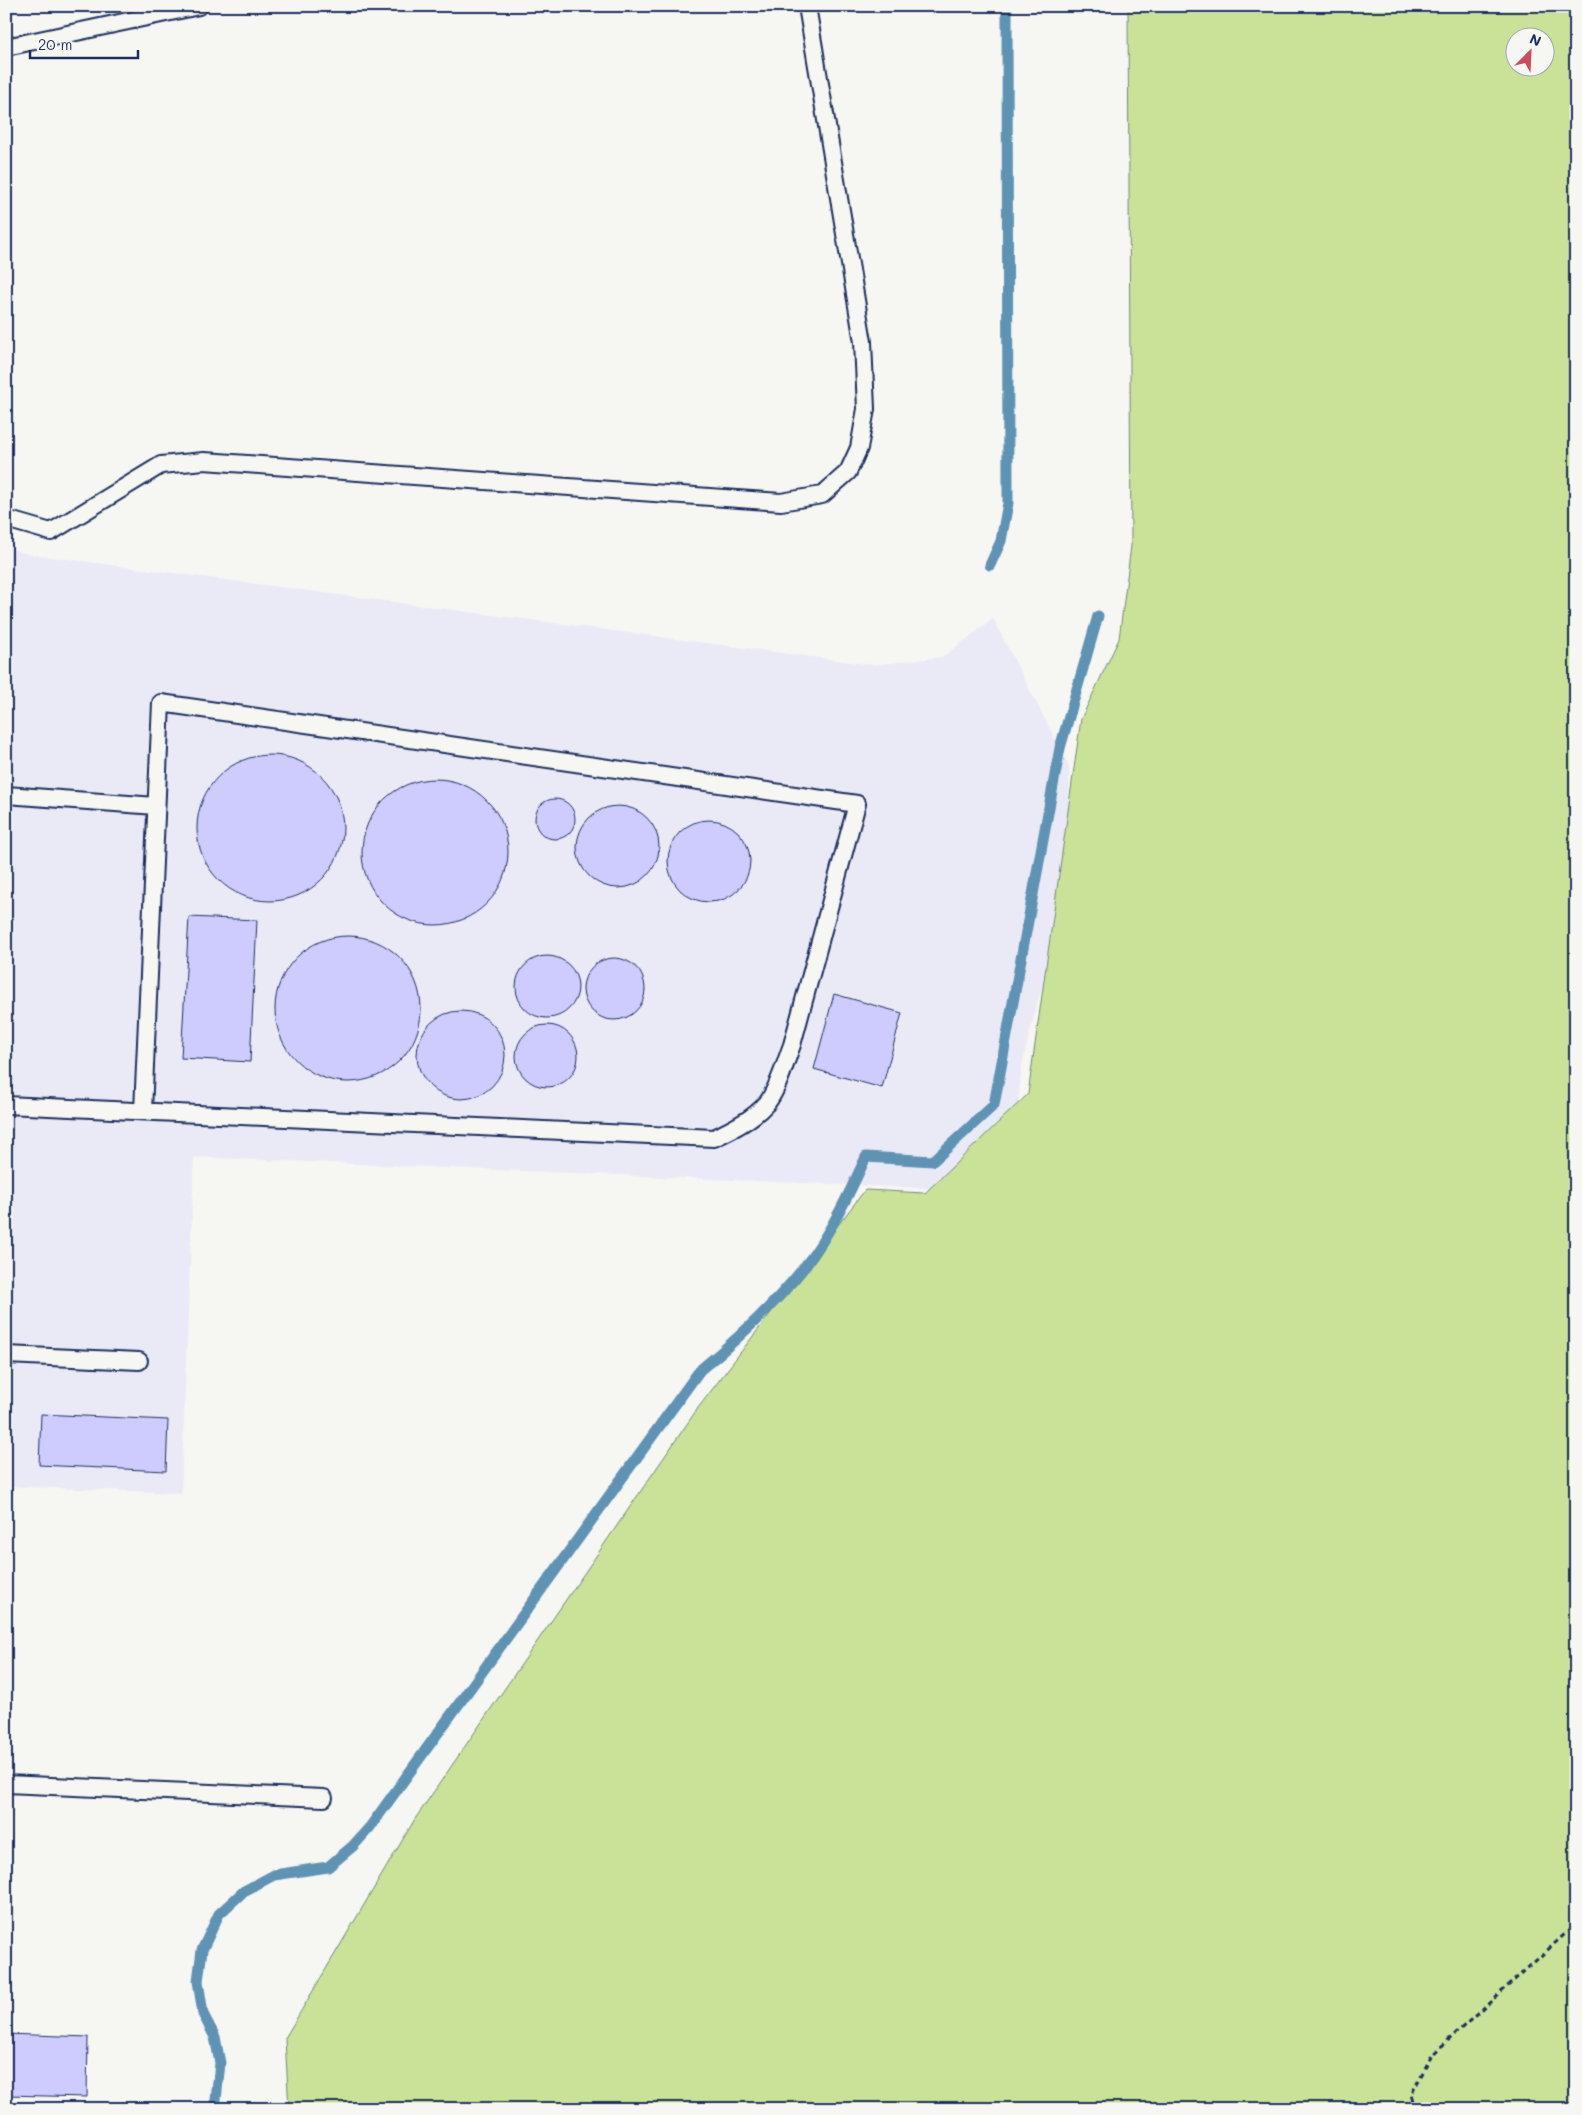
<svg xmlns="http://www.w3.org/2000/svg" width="1582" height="2115" font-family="Mali,sans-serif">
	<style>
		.built { fill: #eae9f6 }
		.green { fill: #c9e298; stroke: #72887b; fill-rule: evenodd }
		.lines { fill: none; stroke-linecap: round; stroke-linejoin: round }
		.stream { stroke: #5f93b4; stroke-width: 11 }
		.building { fill: #ceccff; stroke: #1b2f5e }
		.lane-casing { stroke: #1b2f5e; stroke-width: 20 }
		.path { stroke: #1b2f5e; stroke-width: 3; stroke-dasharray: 5 4; stroke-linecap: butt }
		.lane { stroke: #f6f6f2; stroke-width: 16 }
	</style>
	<rect width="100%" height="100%" fill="#f6f6f2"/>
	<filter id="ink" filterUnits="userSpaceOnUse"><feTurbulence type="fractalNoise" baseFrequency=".02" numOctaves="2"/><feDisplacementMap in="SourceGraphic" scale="10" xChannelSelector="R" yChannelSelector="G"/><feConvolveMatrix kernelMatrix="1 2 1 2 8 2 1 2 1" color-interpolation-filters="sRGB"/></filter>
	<g filter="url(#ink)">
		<path class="built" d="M 6,547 L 27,554 L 873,665 L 943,657 L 993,619 L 1069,766 L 1069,822 L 1054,964 L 1040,992 L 1022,1064 L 1012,1160 L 993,1191 L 194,1157 L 181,1493 L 6,1486 Z"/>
		<path class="green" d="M 1128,6 L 1576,6 L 1576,2109 L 289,2109 L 285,2038 L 415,1819 L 698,1408 L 865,1190 L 925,1193 L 1028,1094 L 1081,719 L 1119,639 L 1131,546 ZM 1514,38 L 1544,38 L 1544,68 L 1514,68 Z"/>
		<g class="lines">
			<g class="stream">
				<path d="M 990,565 L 1001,541 L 1008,503 L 1007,6"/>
				<path d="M 215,2109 L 220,2063 L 215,2037 L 203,2014 L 198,1981 L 202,1950 L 219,1914 L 244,1891 L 274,1875 L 328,1867 L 353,1846 L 370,1827 L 700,1370 C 738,1339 775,1304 806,1265 C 830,1234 850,1192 866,1157 L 933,1161 L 994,1105 L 1060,748 L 1098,616"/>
			</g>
		</g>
		<g class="building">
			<circle cx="270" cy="828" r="73"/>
			<circle cx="435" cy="852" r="73"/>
			<circle cx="555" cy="819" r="20"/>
			<circle cx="618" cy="847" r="41"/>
			<circle cx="709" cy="861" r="41"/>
			<path d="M 189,917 L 257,920 L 250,1062 L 181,1058 Z"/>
			<circle cx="348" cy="1009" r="73"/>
			<circle cx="547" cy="987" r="31"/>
			<circle cx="614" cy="989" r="31"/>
			<path d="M 834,994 L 902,1013 L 882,1088 L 814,1069 Z"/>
			<circle cx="461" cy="1055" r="44"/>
			<circle cx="547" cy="1056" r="31"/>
			<path d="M 41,1414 L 168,1420 L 166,1471 L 39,1465 Z"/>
			<path d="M 6,2034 L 88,2037 L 87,2097 L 6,2095 Z"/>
		</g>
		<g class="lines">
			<defs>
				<g id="lane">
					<path d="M 6,47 L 199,6"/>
					<path d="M 6,519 L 51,532 L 161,465 L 204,461 L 781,502 L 822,495 L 848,472 L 859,448 L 866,409 L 863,342 L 807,6"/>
					<path d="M 6,795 L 156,806"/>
					<path d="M 6,1105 L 714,1138 C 733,1129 753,1119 767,1103 C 779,1087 785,1063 792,1045 L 857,804 L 161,703 L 143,1111"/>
					<path d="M 6,1355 L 139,1361"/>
					<path d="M 6,1784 L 324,1798"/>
				</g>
			</defs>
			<use href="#lane" class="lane-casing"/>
			<path class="path" d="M 1416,2109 L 1411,2095 L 1432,2055 L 1576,1924"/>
			<use href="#lane" class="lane"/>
		</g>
	</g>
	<rect width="1582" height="2115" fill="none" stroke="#f6f6f2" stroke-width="25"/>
	<rect x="12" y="12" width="1557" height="2090" fill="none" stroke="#1b2f5e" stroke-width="2" filter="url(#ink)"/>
	<g transform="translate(1530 52) rotate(24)"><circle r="24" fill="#f6f6f2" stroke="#9ea6b7"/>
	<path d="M0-4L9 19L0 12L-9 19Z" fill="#d1495b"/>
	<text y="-8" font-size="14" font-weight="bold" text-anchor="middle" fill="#1b2f5e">N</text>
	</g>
	<path d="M30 50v8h108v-8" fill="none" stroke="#1b2f5e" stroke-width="2.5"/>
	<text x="38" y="50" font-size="15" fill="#1b2f5e" stroke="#f6f6f2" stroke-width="4" paint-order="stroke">20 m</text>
</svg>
